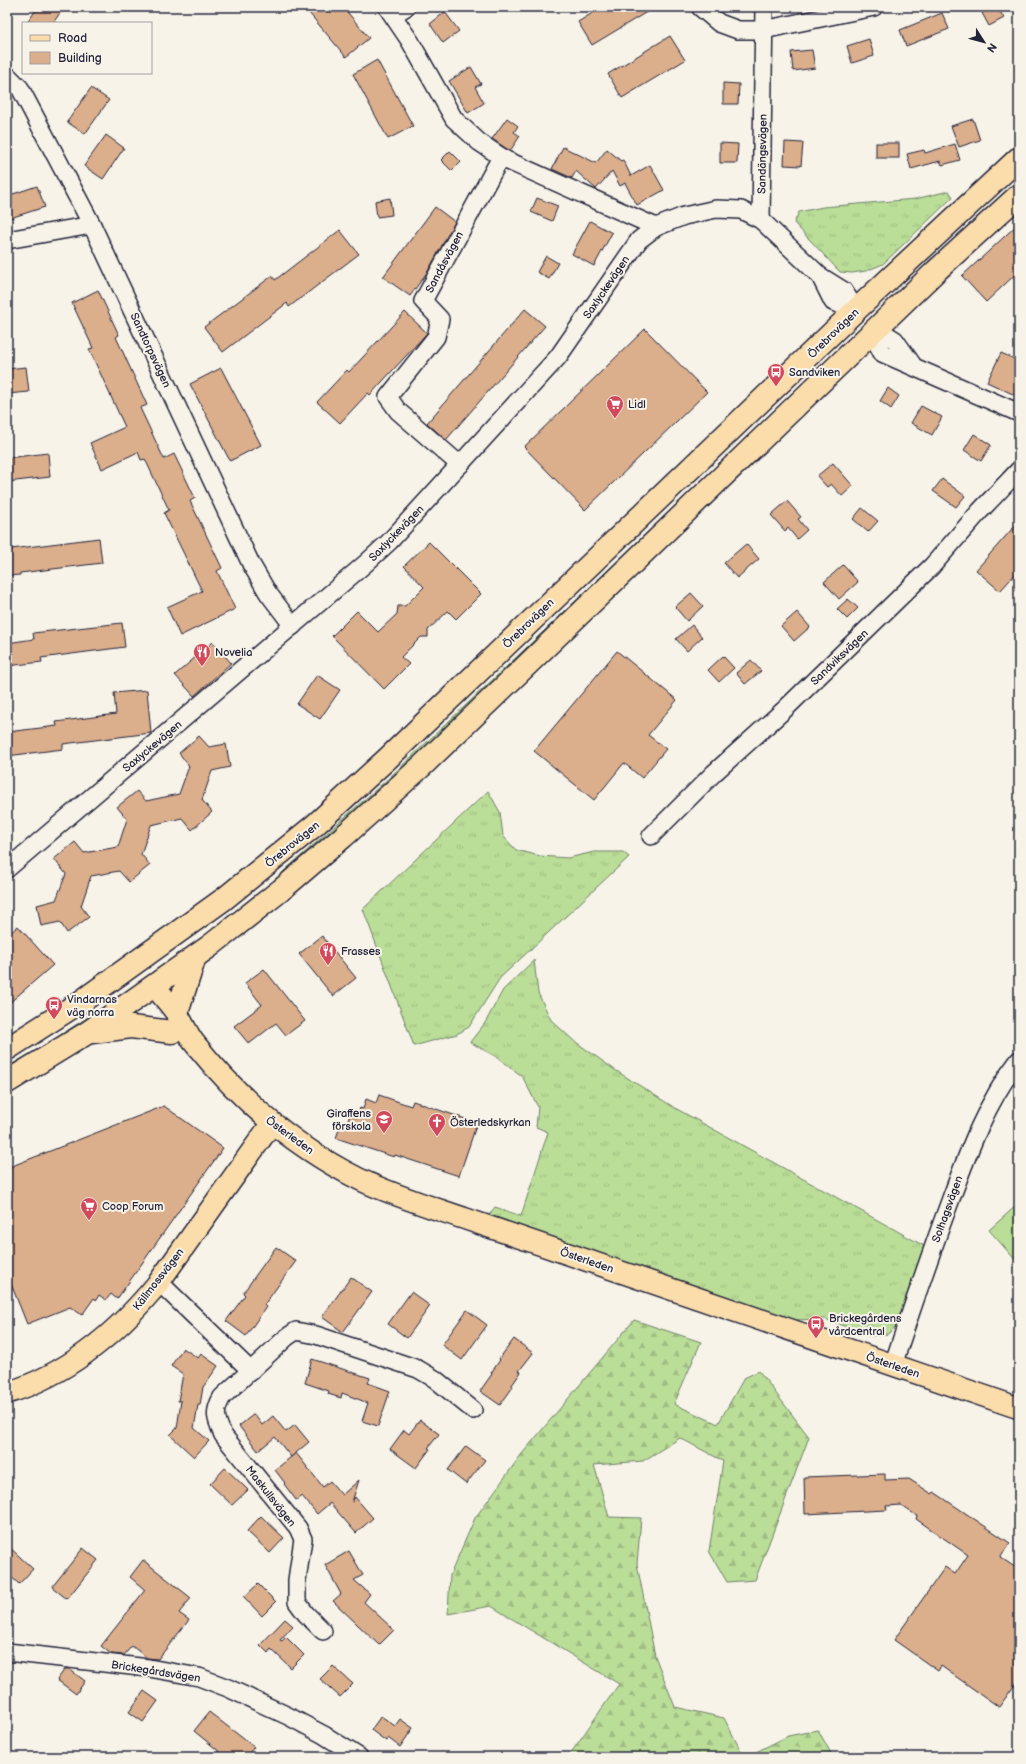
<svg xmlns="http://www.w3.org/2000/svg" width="1026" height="1764" font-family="'Balsamiq Sans',sans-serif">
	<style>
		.grass { fill: url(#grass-tufts); stroke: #6e8069 }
		.forest { fill: url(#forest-firs); stroke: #6e8069 }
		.pitch { fill: #badd97; stroke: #6e8069 }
		.building { fill: #dbae8c; stroke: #22223b }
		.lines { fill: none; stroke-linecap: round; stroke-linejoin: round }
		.minor-casing { stroke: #22223b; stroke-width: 20 }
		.major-casing { stroke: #22223b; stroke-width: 24 }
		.highway-casing { stroke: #22223b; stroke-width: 25 }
		.minor { stroke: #f7f3e8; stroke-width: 17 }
		.major { stroke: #faddab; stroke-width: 21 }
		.highway { stroke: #faddab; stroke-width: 22 }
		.labels { text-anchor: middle; stroke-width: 4; stroke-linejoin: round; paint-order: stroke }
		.street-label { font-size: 11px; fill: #22223b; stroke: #f7f3e8 }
		.poi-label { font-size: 11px; fill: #22223b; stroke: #f7f3e8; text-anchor: start }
	</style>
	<defs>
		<pattern id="grass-tufts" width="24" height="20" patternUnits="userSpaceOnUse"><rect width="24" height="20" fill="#badd97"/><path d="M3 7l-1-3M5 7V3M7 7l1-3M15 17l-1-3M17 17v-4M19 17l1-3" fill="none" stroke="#a0bd83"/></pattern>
		<pattern id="forest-firs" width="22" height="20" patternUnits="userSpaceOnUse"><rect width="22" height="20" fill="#badd97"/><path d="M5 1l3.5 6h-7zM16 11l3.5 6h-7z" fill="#a0bd83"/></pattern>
	</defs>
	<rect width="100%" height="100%" fill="#f7f3e8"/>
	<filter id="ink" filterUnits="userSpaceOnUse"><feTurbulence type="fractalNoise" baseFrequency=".025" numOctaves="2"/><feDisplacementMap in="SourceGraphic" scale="8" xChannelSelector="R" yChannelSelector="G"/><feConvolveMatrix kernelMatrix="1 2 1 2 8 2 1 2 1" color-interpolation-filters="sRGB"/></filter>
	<g filter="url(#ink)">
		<g class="grass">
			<path d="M 949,191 L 953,197 L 883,264 L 866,271 L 852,273 L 840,272 L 794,223 L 799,212 L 823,207 L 915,199 Z"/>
			<path d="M 757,429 L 467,714 L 273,886 L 284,871 L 390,777 Z"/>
			<path d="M 488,791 L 500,812 L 503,836 L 516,850 L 540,856 L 568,858 L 594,852 L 623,852 L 629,857 L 500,978 L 469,1027 L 457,1034 L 414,1046 L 363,909 Z"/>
			<path d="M 534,960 L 538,993 L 551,1020 L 573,1040 L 615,1070 L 675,1108 L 926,1247 L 901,1321 L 888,1334 L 870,1336 L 825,1319 L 793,1320 L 489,1215 L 495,1207 L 521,1216 L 548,1132 L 536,1127 L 538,1107 L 522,1076 L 498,1058 L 470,1042 L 485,1023 L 503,990 Z"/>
			<path d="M 127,992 L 7,1076 L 7,1067 L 40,1048 Z"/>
		</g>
		<g class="forest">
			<path d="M 634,1320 L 701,1342 L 674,1404 L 718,1424 L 744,1378 L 759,1371 L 809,1437 L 755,1580 L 727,1582 L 709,1551 L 723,1461 L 680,1438 L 643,1461 L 594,1465 L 609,1517 L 641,1518 L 637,1564 L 655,1656 L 675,1707 L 724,1718 L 744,1757 L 568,1757 L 619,1684 L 491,1606 L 448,1614 L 450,1575 L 475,1518 L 521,1455 Z"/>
			<path d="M 818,1730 L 833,1757 L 746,1757 L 788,1736 Z"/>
		</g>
		<path class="pitch" d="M 1019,1203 L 1019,1264 L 989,1230 Z"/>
		<g class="building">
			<path d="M 38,7 L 64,7 L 53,23 L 27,23 Z"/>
			<path d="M 304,7 L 343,7 L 369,38 L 346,57 Z"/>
			<path d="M 602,7 L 655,7 L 592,45 L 578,22 Z"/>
			<path d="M 992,7 L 997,7 L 1004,18 L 989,26 L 982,13 Z"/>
			<path d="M 445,12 L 459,31 L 443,43 L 430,24 Z"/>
			<path d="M 942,13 L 949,29 L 906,46 L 900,30 Z"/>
			<path d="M 670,36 L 685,60 L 622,98 L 608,74 Z"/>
			<path d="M 869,39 L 874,56 L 852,63 L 847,46 Z"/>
			<path d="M 812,50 L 815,68 L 793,71 L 791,52 Z"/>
			<path d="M 377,60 L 413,126 L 388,139 L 353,74 Z"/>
			<path d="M 471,67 L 481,84 L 475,87 L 484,103 L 468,113 L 449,81 Z"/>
			<path d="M 723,83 L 739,84 L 738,104 L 723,104 Z"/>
			<path d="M 91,88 L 109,100 L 85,134 L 67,122 Z"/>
			<path d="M 507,118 L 518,126 L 514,132 L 520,136 L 510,151 L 492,139 Z"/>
			<path d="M 973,119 L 980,140 L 959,147 L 951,126 Z"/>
			<path d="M 106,135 L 124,148 L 103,179 L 84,166 Z"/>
			<path d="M 785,142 L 803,143 L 801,166 L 784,165 Z"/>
			<path d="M 720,143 L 738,144 L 737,163 L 720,163 Z"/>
			<rect x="876" y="143" width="23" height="15"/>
			<path d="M 955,144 L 960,160 L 942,165 L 940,161 L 911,169 L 907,154 L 924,150 L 925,153 Z"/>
			<path d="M 563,147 L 596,163 L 607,149 L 621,161 L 623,160 L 631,176 L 650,165 L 664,190 L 637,205 L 625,183 L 620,186 L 612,171 L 596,189 L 576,171 L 572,178 L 552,169 Z"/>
			<path d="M 450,151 L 461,162 L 452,171 L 441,160 Z"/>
			<path d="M 37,186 L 45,207 L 7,219 L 7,196 Z"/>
			<path d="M 390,198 L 392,215 L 377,217 L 375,201 Z"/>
			<path d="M 537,198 L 558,206 L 552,221 L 531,212 Z"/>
			<path d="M 435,207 L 455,222 L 428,271 L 410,296 L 383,277 Z"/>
			<path d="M 590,221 L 612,233 L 594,266 L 572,254 Z"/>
			<path d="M 1019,223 L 1019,271 L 986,302 L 962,276 Z"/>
			<path d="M 340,230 L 359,254 L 289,307 L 287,303 L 223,352 L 204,327 L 272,276 L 275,280 Z"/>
			<path d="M 546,256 L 558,263 L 549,279 L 537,272 Z"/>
			<path d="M 98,290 L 119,335 L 116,337 L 147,405 L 140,408 L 164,459 L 174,454 L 195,498 L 190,501 L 222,568 L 217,571 L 235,609 L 180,636 L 167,607 L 202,591 L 164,513 L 169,510 L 145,459 L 141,460 L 138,452 L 102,469 L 90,443 L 125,427 L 89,349 L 93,348 L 72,303 Z"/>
			<path d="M 525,309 L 545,326 L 446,440 L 427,423 Z"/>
			<path d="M 405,312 L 427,333 L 370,395 L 368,393 L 340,423 L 317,402 L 347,370 L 349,372 Z"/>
			<path d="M 645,329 L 707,392 L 585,510 L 524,447 Z"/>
			<path d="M 1001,353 L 1019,361 L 1019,397 L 987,382 Z"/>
			<path d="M 26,367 L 29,392 L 7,394 L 7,369 Z"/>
			<path d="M 221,368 L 261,445 L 230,461 L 190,384 Z"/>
			<path d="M 888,388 L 899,396 L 891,409 L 880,401 Z"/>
			<path d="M 921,406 L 942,417 L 932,435 L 911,423 Z"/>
			<path d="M 974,434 L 991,445 L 981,461 L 964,450 Z"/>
			<path d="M 48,453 L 50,477 L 7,482 L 7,458 Z"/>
			<path d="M 833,463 L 853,486 L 842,496 L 831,484 L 827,487 L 817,476 Z"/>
			<path d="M 942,479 L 965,496 L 956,507 L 933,491 Z"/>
			<path d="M 787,501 L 801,517 L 798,519 L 807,530 L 797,539 L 788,528 L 785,531 L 771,515 Z"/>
			<path d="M 862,508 L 878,521 L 868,532 L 853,519 Z"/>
			<path d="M 1019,521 L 1019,570 L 1000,591 L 976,570 Z"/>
			<path d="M 99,538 L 102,563 L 20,573 L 20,575 L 7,576 L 7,553 L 11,552 L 11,549 Z"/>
			<path d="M 429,542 L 481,594 L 456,619 L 448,611 L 428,630 L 428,637 L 421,637 L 401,657 L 409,664 L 384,689 L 332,636 L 357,611 L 378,632 L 397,614 L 398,606 L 405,606 L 424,587 L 404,566 Z"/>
			<path d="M 746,544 L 759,559 L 737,578 L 724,563 Z"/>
			<path d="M 843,565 L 858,582 L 839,599 L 824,582 Z"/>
			<path d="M 691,593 L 703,606 L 687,621 L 675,607 Z"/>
			<path d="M 848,599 L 858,608 L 847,619 L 837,609 Z"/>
			<path d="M 797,612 L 810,627 L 794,641 L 781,626 Z"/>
			<path d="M 122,623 L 125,647 L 41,658 L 42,662 L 7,666 L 7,643 L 34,639 L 33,633 Z"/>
			<path d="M 692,625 L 702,637 L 687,651 L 676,639 Z"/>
			<path d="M 213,642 L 231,663 L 194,696 L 175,675 Z"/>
			<path d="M 617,651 L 677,700 L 648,735 L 666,749 L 642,778 L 624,763 L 594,800 L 534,751 Z"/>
			<path d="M 723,656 L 734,668 L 719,682 L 708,670 Z"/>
			<path d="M 751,660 L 761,671 L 745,684 L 736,673 Z"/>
			<path d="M 317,675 L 340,690 L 320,719 L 297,704 Z"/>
			<path d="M 147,690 L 151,733 L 63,744 L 63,749 L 7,756 L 7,732 L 57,726 L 56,722 L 116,714 L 114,693 Z"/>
			<path d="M 199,736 L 209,747 L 226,744 L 230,767 L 212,771 L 202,800 L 212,812 L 192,830 L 182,818 L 151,825 L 141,854 L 150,865 L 129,882 L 119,871 L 91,876 L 81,906 L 89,917 L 67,933 L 60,922 L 41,926 L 37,905 L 56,900 L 66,874 L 54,859 L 75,842 L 84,853 L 118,847 L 127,819 L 117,807 L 137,791 L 146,801 L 179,794 L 189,766 L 179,753 Z"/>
			<path d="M 18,926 L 53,965 L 7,1005 L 7,936 Z"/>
			<path d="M 322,936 L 356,978 L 333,996 L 299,954 Z"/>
			<path d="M 264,969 L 305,1021 L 286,1035 L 276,1023 L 249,1044 L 234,1026 L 262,1005 L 245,983 Z"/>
			<path d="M 379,1095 L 411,1106 L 413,1101 L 477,1123 L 459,1176 L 395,1155 L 394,1157 L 336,1138 L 342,1121 L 347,1123 L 350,1115 L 357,1118 L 360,1108 L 363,1109 L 366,1099 L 376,1103 Z"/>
			<path d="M 164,1106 L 223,1148 L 117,1299 L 111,1294 L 106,1300 L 99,1295 L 96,1300 L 94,1298 L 82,1315 L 70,1307 L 27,1324 L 7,1274 L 7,1168 Z"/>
			<path d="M 276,1247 L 296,1261 L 264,1305 L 266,1307 L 246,1336 L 226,1321 L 245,1295 L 243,1293 Z"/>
			<path d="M 351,1277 L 372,1292 L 343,1332 L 322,1317 Z"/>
			<path d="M 411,1292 L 430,1306 L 407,1338 L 388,1324 Z"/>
			<path d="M 467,1310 L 487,1325 L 462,1360 L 442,1345 Z"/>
			<path d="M 514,1339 L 533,1353 L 519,1371 L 521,1372 L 512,1385 L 513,1387 L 500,1405 L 480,1391 L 492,1374 L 491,1373 L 500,1360 L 499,1359 Z"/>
			<path d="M 183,1348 L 198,1358 L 201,1354 L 218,1366 L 203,1387 L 200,1405 L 198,1405 L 194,1428 L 209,1441 L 194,1457 L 170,1435 L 177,1428 L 181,1401 L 178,1401 L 183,1374 L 171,1366 Z"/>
			<path d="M 312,1359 L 370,1378 L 368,1383 L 390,1391 L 378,1426 L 362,1421 L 368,1403 L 342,1393 L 341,1398 L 328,1394 L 329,1391 L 305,1383 Z"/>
			<path d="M 254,1414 L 262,1425 L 273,1416 L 286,1432 L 295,1425 L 309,1442 L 291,1457 L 275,1437 L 258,1451 L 239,1426 Z"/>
			<path d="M 420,1420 L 439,1434 L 428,1448 L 430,1449 L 416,1468 L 390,1449 L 404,1430 L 409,1434 Z"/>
			<path d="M 466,1446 L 485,1460 L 466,1484 L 448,1470 Z"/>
			<path d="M 296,1453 L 323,1487 L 330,1481 L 342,1495 L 359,1480 L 352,1502 L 355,1497 L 373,1518 L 356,1533 L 330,1503 L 317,1514 L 302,1496 L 296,1500 L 284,1484 L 285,1483 L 275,1470 Z"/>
			<path d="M 225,1468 L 248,1490 L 232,1505 L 210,1484 Z"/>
			<path d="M 885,1474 L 885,1480 L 909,1479 L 932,1494 L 934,1492 L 1010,1543 L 1000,1557 L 1019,1570 L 1019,1679 L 999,1707 L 941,1666 L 938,1671 L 894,1640 L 945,1567 L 955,1574 L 968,1555 L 916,1519 L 917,1516 L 901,1505 L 886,1506 L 887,1510 L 805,1514 L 804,1477 Z"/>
			<path d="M 261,1516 L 284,1538 L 270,1553 L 247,1531 Z"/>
			<path d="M 7,1545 L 33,1569 L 19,1584 L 7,1573 Z"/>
			<path d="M 83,1548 L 98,1560 L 67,1599 L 52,1587 Z"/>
			<path d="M 349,1551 L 363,1575 L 354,1580 L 370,1594 L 364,1602 L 394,1630 L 379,1645 L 333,1601 L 341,1594 L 325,1565 Z"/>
			<path d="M 143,1560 L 191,1598 L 179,1613 L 189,1620 L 158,1659 L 147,1658 L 132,1646 L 124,1655 L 111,1654 L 101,1646 L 145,1590 L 130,1577 Z"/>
			<path d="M 258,1584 L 276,1602 L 262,1616 L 244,1597 Z"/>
			<path d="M 285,1619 L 293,1626 L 280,1640 L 282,1641 L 286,1637 L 304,1655 L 291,1668 L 271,1649 L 268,1653 L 260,1645 Z"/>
			<path d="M 333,1666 L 353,1684 L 340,1697 L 320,1679 Z"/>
			<path d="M 65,1669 L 69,1669 L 85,1681 L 76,1694 L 57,1680 Z"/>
			<path d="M 144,1691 L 158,1701 L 143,1722 L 129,1712 Z"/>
			<path d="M 209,1712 L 254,1747 L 246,1757 L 226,1757 L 194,1731 Z"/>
			<path d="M 381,1716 L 395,1726 L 400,1719 L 413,1728 L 400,1747 L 388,1738 L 386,1741 L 371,1730 Z"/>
		</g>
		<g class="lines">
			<defs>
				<g id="minor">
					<path d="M 387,7 L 410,41 L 454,119 L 479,142 L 506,160 L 656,227"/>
					<path d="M 700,7 L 719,23 L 738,30 L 763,30 L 874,7"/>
					<path d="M 393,15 L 406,7"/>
					<path d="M 7,75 L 20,88 L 92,225 L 251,564 L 268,593 L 293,626"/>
					<path d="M 761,220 L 764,7"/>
					<path d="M 7,240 L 92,225"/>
					<path d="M 820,276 L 833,302 L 856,310"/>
					<path d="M 876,328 L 877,343 L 882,353 L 1019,413"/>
					<path d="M 876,328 L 895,340 L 912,364"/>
					<path d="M 460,465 L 398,411 L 388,397 L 436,337 L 440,319 L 423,301 L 501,157"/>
					<path d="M 651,836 L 714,773 L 784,710 L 932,566 L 980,511 L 1019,470"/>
					<path d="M 7,869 L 365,564 L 389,542 L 558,357 L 639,240 L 656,227 L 684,216 L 716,209 L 741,210 L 761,220 L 820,276 L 844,291 L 856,310"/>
					<path d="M 159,1282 L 251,1371"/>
					<path d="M 893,1365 C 911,1311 929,1258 949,1204 C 967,1155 986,1102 1019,1060"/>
					<path d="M 323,1631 L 306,1614 L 297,1602 L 297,1580 L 303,1539 L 298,1528 L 223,1435 C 216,1419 213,1413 222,1397 L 287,1337 L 296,1331 L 316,1335 L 418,1369 L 435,1379 L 473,1410"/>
					<path d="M 7,1652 L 149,1668 L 199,1677 L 228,1688 L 288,1716 L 324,1735 L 359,1757"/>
				</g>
				<g id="major">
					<path d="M 154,986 C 162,995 170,1004 177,1014 C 184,1024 188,1036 196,1045 C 241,1101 296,1148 361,1180 C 395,1196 431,1207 466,1219 L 1019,1408"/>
					<path d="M 7,1393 C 69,1374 119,1331 159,1282 L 272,1123"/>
				</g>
				<g id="highway">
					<path d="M 177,1013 L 195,957"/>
					<path d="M 92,1032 L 131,1027 L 172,1032"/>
					<path d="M 7,1049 L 82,1001 L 224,899 L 315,825 L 387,759 L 856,310 L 1019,158"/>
					<path d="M 7,1082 L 87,1033 L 210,946 L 281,890 L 343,837 L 424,764 L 936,271 L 1019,195"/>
				</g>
			</defs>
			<use href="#minor" class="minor-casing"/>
			<use href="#major" class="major-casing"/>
			<use href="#highway" class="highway-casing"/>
			<use href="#minor" class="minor"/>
			<use href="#major" class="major"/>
			<use href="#highway" class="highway"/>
		</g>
	</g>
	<defs>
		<symbol id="bus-pin" viewBox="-11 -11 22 30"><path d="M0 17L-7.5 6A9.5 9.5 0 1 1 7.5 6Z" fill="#d1495b" stroke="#f7f3e8"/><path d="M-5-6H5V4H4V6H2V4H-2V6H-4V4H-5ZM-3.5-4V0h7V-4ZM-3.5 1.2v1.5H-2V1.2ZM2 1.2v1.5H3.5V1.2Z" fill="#fff"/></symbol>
		<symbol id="supermarket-pin" viewBox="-11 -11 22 30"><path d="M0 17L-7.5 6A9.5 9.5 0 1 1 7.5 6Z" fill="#d1495b" stroke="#f7f3e8"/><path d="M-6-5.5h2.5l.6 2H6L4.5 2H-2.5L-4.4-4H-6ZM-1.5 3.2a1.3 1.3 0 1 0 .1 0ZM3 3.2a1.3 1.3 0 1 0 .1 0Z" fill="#fff"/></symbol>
		<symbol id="restaurant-pin" viewBox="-11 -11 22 30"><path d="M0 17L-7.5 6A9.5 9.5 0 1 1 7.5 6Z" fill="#d1495b" stroke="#f7f3e8"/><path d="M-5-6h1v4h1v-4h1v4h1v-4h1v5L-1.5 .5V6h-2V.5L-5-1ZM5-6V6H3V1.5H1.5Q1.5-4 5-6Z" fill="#fff"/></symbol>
		<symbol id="school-pin" viewBox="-11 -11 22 30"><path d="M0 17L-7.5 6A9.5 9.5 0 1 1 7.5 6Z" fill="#d1495b" stroke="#f7f3e8"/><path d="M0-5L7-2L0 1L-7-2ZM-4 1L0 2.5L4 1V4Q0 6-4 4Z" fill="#fff"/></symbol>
		<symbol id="church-pin" viewBox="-11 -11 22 30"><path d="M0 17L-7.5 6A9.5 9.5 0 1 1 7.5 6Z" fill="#d1495b" stroke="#f7f3e8"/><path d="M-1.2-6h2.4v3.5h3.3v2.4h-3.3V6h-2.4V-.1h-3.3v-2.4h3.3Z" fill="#fff"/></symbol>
	</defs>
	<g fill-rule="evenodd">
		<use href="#bus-pin" x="766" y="362" width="20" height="27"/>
		<use href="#supermarket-pin" x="605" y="394" width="20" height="27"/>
		<use href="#restaurant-pin" x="192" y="642" width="20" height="27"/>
		<use href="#restaurant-pin" x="318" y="941" width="20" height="27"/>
		<use href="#bus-pin" x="44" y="995" width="20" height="27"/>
		<use href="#school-pin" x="374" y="1109" width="20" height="27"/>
		<use href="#church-pin" x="427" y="1112" width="20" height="27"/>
		<use href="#supermarket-pin" x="79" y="1196" width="20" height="27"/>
		<use href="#bus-pin" x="806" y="1314" width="20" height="27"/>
	</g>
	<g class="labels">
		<g class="street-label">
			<text transform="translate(762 154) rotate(-89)" y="4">Sandängsvägen</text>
			<text transform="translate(444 262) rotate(-62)" y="4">Sandåsvägen</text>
			<text transform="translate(606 287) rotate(-56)" y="4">Saxlyckevägen</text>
			<text transform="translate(833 333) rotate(-44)" y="4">Örebrovägen</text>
			<text transform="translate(151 350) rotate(65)" y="4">Sandtorpsvägen</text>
			<text transform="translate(396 533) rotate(-46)" y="4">Saxlyckevägen</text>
			<text transform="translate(528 623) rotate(-44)" y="4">Örebrovägen</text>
			<text transform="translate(839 657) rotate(-44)" y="4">Sandviksvägen</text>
			<text transform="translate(152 746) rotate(-40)" y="4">Saxlyckevägen</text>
			<text transform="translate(292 844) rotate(-39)" y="4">Örebrovägen</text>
			<text transform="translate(290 1135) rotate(36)" y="4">Österleden</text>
			<text transform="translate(947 1209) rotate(-70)" y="4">Solhagsvägen</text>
			<text transform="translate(587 1260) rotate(19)" y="4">Österleden</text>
			<text transform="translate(158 1279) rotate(-52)" y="4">Källmossvägen</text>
			<text transform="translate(893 1365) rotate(19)" y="4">Österleden</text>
			<text transform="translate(271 1496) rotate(52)" y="4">Maskullsvägen</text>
			<text transform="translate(156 1671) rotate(9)" y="4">Brickegårdsvägen</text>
		</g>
		<g class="poi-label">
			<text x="789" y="376">Sandviken</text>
			<text x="628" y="408">Lidl</text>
			<text x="215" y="656">Novelia</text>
			<text x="341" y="955">Frasses</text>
			<text x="67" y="1003">Vindarnas<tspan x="67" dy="13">väg norra</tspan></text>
			<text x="371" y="1117" text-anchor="end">Giraffens<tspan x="371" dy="13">förskola</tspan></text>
			<text x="450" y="1126">Österledskyrkan</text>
			<text x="102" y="1210">Coop Forum</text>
			<text x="829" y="1322">Brickegårdens<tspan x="829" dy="13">vårdcentral</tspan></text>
		</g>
	</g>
	<rect width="1026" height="1764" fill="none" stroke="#f7f3e8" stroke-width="24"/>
	<rect x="12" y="12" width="1002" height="1740" fill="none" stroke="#22223b" stroke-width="1.5" filter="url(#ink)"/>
	<rect x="22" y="22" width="130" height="52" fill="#f7f3e8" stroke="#a29fa3"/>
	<rect x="30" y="35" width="20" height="6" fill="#faddab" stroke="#a29fa3"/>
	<text x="58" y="42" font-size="12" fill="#22223b">Road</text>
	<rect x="30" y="52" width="20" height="12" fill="#dbae8c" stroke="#a29fa3"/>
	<text x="58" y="62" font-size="12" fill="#22223b">Building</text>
	<g transform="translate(984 42) rotate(126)" stroke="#f7f3e8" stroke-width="3" paint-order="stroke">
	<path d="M0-3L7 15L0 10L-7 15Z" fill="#22223b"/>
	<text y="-6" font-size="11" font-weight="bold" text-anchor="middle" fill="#22223b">N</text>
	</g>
</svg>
